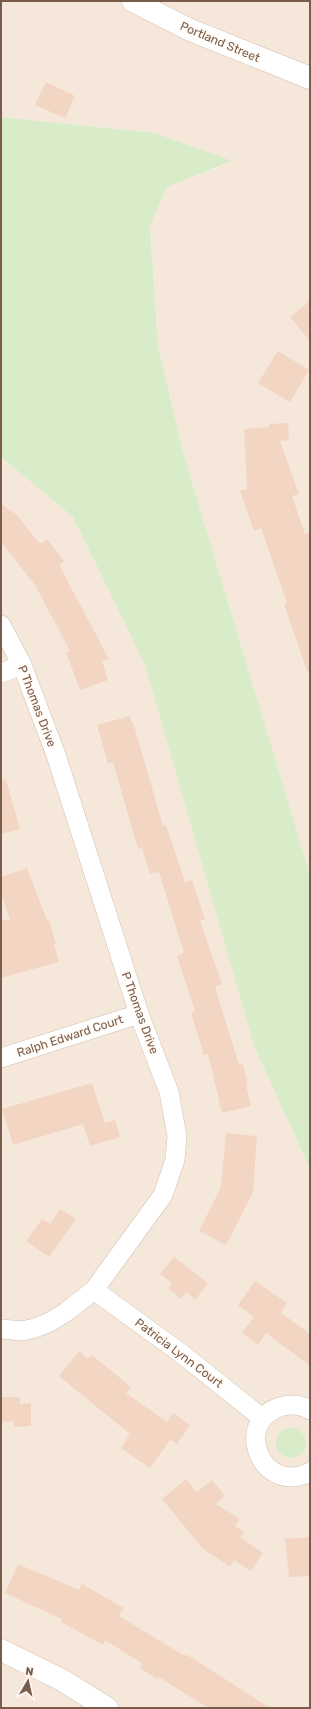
<svg xmlns="http://www.w3.org/2000/svg" width="311" height="1709" font-family="Rubik,sans-serif">
	<style>
		.residential { fill: #f5e8da }
		.green { fill: #d8ecc9 }
		.building { fill: #f3d5c3 }
		.lines { fill: none; stroke-linecap: round; stroke-linejoin: round }
		.street-casing { stroke: #d1beb0; stroke-width: 20 }
		.secondary-casing { stroke: #d6c0b0; stroke-width: 23 }
		.street { stroke: #fff; stroke-width: 19 }
		.secondary { stroke: #fff; stroke-width: 22 }
		.labels { text-anchor: middle; stroke-width: 3; stroke-linejoin: round; paint-order: stroke }
		.street-label { font-size: 12px; fill: #7a5c4d; stroke: #fffaf3 }
	</style>
	<rect width="100%" height="100%" fill="#fdf6ec"/>
	<g class="residential">
		<path d="M 1,1 L 310,1 L 310,875 L 183,452 L 158,346 L 150,226 L 167,187 L 231,162 L 155,133 L 1,117 Z"/>
		<path d="M 1,457 L 73,517 L 145,665 L 254,1046 L 310,1169 L 310,1708 L 1,1708 Z"/>
	</g>
	<g class="green">
		<path d="M 1,117 L 155,133 L 232,161 L 167,187 L 150,226 L 158,346 L 183,452 L 310,875 L 310,1169 L 254,1046 L 145,665 L 73,517 L 1,457 Z"/>
		<circle cx="291" cy="1443" r="15"/>
	</g>
	<g class="building">
		<path d="M 46,82 L 75,96 L 65,118 L 35,105 Z"/>
		<path d="M 310,301 L 310,341 L 290,317 Z"/>
		<path d="M 278,351 L 309,370 L 290,402 L 258,383 Z"/>
		<path d="M 288,423 L 289,440 L 280,441 L 299,494 L 292,496 L 305,534 L 310,532 L 310,671 L 307,671 L 284,604 L 287,603 L 261,528 L 254,531 L 240,491 L 247,489 L 244,429 L 269,427 L 269,424 Z"/>
		<path d="M 1,504 L 16,514 L 40,544 L 47,539 L 64,561 L 59,565 L 109,659 L 102,661 L 108,680 L 80,690 L 66,652 L 70,651 L 35,585 L 1,542 Z"/>
		<path d="M 130,716 L 131,722 L 133,722 L 163,826 L 166,825 L 185,882 L 192,880 L 205,919 L 200,921 L 222,984 L 215,987 L 239,1065 L 243,1064 L 248,1085 L 246,1085 L 251,1106 L 222,1113 L 208,1054 L 204,1055 L 191,1013 L 195,1011 L 177,956 L 184,953 L 159,872 L 150,874 L 142,848 L 138,849 L 113,762 L 108,764 L 97,725 Z"/>
		<path d="M 6,780 L 20,829 L 1,834 L 1,781 Z"/>
		<path d="M 27,868 L 47,920 L 49,920 L 56,944 L 54,944 L 59,962 L 1,978 L 1,920 L 10,920 L 1,894 L 1,877 Z"/>
		<path d="M 92,1083 L 105,1123 L 115,1120 L 120,1137 L 90,1146 L 83,1124 L 13,1145 L 2,1109 Z"/>
		<path d="M 226,1133 L 257,1136 L 253,1192 L 226,1245 L 199,1231 L 221,1187 Z"/>
		<path d="M 60,1209 L 76,1219 L 49,1257 L 26,1241 L 42,1219 L 50,1224 Z"/>
		<path d="M 174,1257 L 208,1283 L 195,1300 L 186,1292 L 181,1299 L 168,1288 L 172,1283 L 160,1274 Z"/>
		<path d="M 255,1281 L 287,1303 L 281,1313 L 310,1334 L 310,1366 L 266,1333 L 258,1345 L 242,1333 L 254,1317 L 238,1305 Z"/>
		<path d="M 79,1351 L 88,1359 L 92,1355 L 131,1387 L 126,1393 L 167,1422 L 173,1413 L 190,1425 L 177,1444 L 170,1440 L 150,1468 L 121,1448 L 130,1434 L 59,1376 Z"/>
		<path d="M 1,1397 L 20,1397 L 20,1404 L 31,1403 L 31,1426 L 14,1427 L 13,1421 L 1,1422 Z"/>
		<path d="M 186,1479 L 197,1492 L 212,1480 L 225,1496 L 216,1504 L 240,1519 L 235,1526 L 244,1532 L 240,1537 L 263,1553 L 251,1571 L 234,1560 L 230,1567 L 203,1549 L 162,1499 Z"/>
		<path d="M 310,1537 L 310,1576 L 289,1577 L 285,1539 Z"/>
		<path d="M 18,1564 L 79,1590 L 82,1584 L 124,1608 L 119,1616 L 185,1656 L 186,1654 L 270,1708 L 208,1708 L 159,1677 L 157,1679 L 140,1668 L 143,1664 L 105,1640 L 103,1645 L 61,1622 L 62,1619 L 5,1593 Z"/>
	</g>
	<g class="lines">
		<defs>
			<g id="street">
				<path d="M 1,625 L 22,665 L 56,755 L 139,1014 L 169,1092 L 177,1136 L 175,1160 L 163,1195 L 94,1290 L 66,1312 L 50,1322 L 35,1328 L 22,1331 L 1,1329"/>
				<path d="M 1,673 L 22,665"/>
				<path d="M 1,1058 L 139,1014"/>
				<path d="M 94,1290 L 182,1354 L 262,1418"/>
				<path d="M 310,1410 C 302,1405 292,1404 283,1406 C 231,1419 261,1497 310,1472"/>
			</g>
			<g id="secondary">
				<path d="M 133,1 L 188,29 L 310,78"/>
				<path d="M 1,1650 L 62,1680 L 107,1708"/>
			</g>
		</defs>
		<use href="#street" class="street-casing"/>
		<use href="#secondary" class="secondary-casing"/>
		<use href="#street" class="street"/>
		<use href="#secondary" class="secondary"/>
	</g>
	<g class="labels">
		<g class="street-label">
			<text transform="translate(220 42) rotate(23)" y="4">Portland Street</text>
			<text transform="translate(37 706) rotate(69)" y="4">P Thomas Drive</text>
			<text transform="translate(140 1013) rotate(70)" y="4">P Thomas Drive</text>
			<text transform="translate(70 1036) rotate(-18)" y="4">Ralph Edward Court</text>
			<text transform="translate(179 1353) rotate(37)" y="4">Patricia Lynn Court</text>
		</g>
	</g>
	<rect width="311" height="1709" fill="none" stroke="#7a5c4d" stroke-width="4"/>
	<g transform="translate(28 1681) rotate(9)" stroke="#fffaf3" stroke-width="3" paint-order="stroke">
	<path d="M0-3L7 15L0 10L-7 15Z" fill="#7a5c4d"/>
	<text y="-6" font-size="11" font-weight="bold" text-anchor="middle" fill="#7a5c4d">N</text>
	</g>
</svg>
